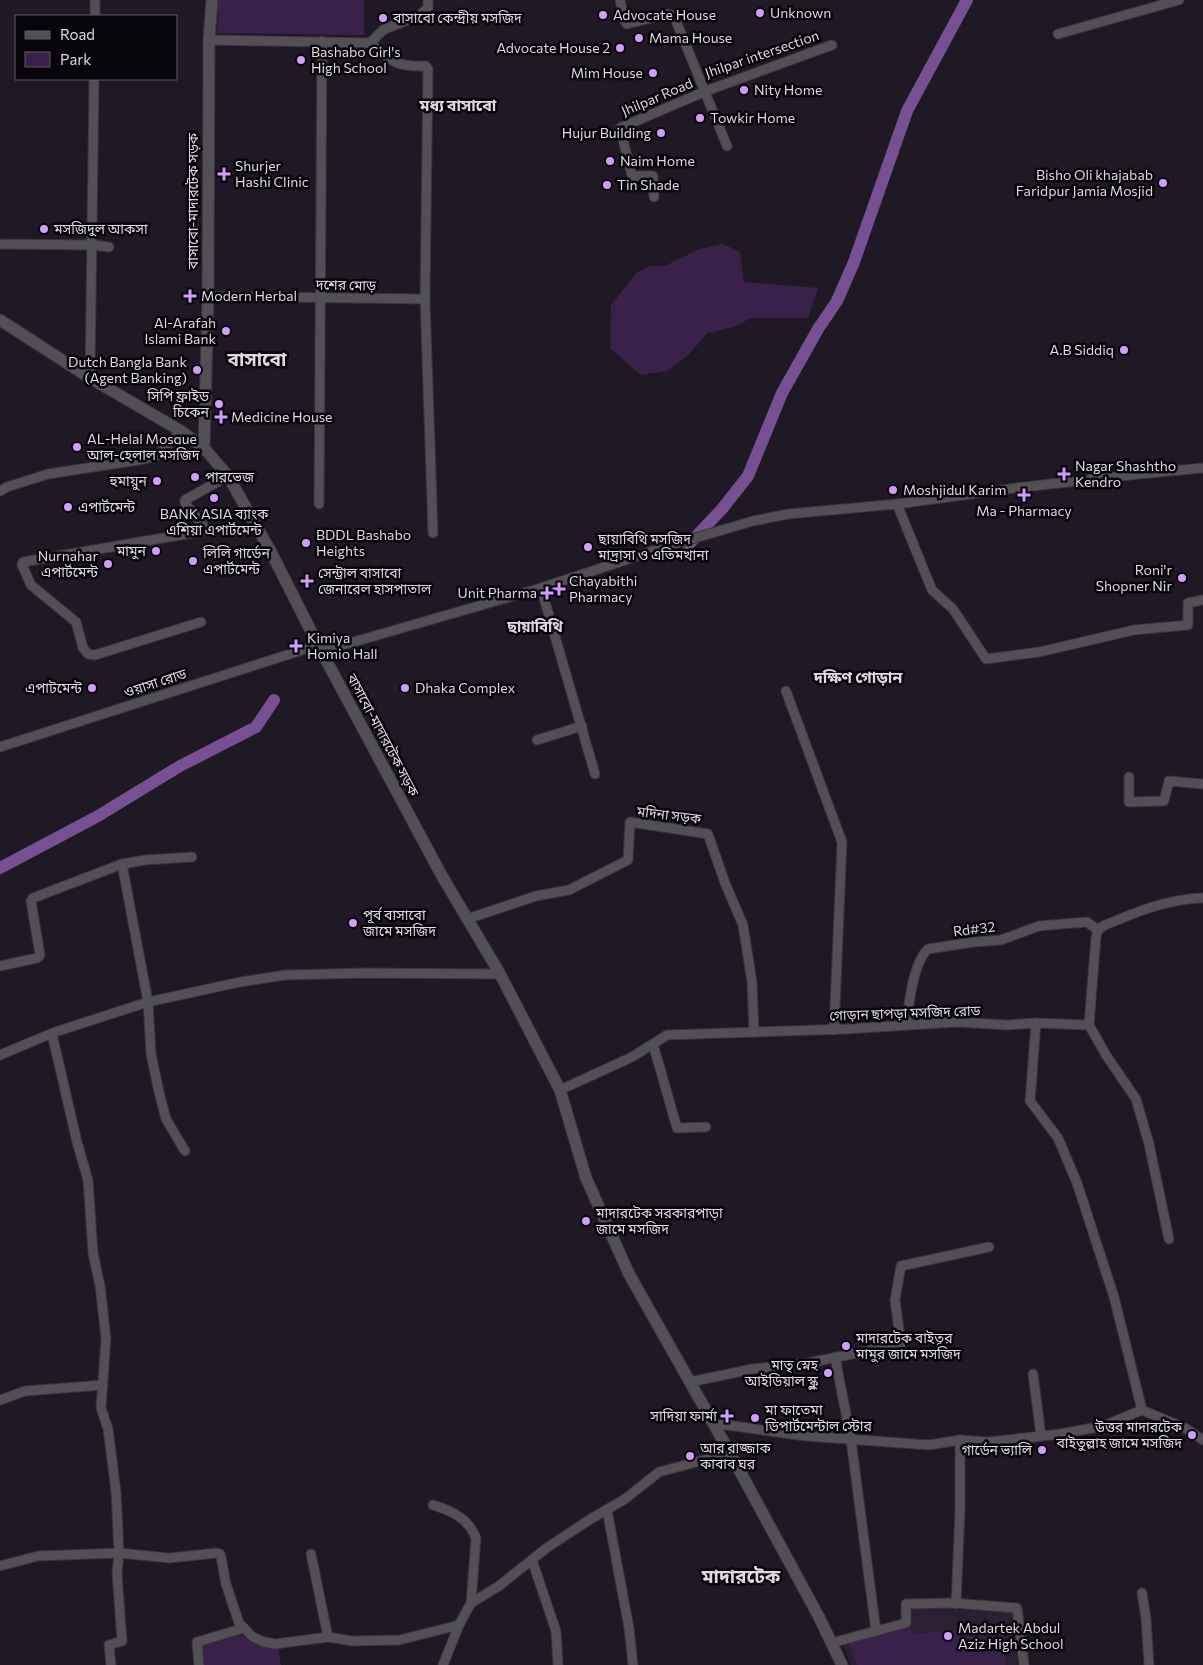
<svg xmlns="http://www.w3.org/2000/svg" width="1203" height="1665" font-family="Commissioner,'Noto Sans Bengali',sans-serif">
	<style>
		.built { fill: #2a2032 }
		.green { fill: #39214a }
		.lines { fill: none; stroke-linecap: round; stroke-linejoin: round }
		.canal { stroke: #765092; stroke-width: 12 }
		.minor-casing { stroke: #3a333f; stroke-width: 11 }
		.tertiary-casing { stroke: #3a333f; stroke-width: 13 }
		.minor { stroke: #524f55; stroke-width: 9 }
		.tertiary { stroke: #524f55; stroke-width: 11 }
		.poi-dot { fill: #d39cfc; stroke: #08050a; stroke-width: 2 }
		.labels { text-anchor: middle; stroke-width: 5; stroke-linejoin: round; paint-order: stroke }
		.poi-label { font-size: 14px; fill: #ded9e2; stroke: #08050a; text-anchor: start }
		.street-label { font-size: 14px; fill: #ded9e2; stroke: #08050a }
		.neighbourhood-label { font-size: 15px; font-weight: bold; fill: #ded9e2; stroke: #08050a }
		.quarter-label { font-size: 16px; font-weight: bold; fill: #ded9e2; stroke: #08050a }
		.district-label { font-size: 19px; font-weight: bold; fill: #ded9e2; stroke: #08050a }
	</style>
	<rect width="100%" height="100%" fill="#1f1825"/>
	<path class="built" d="M 912,1608 L 1015,1612 L 1020,1665 L 851,1665 L 843,1645 L 909,1628 Z"/>
	<g class="green">
		<path d="M 218,0 L 364,0 L 364,35 L 217,33 Z"/>
		<path d="M 723,244 L 740,252 L 744,282 L 818,288 L 808,318 L 751,318 L 733,327 L 708,333 L 687,356 L 667,371 L 641,375 L 610,348 L 611,305 L 636,273 L 650,266 L 665,266 L 699,249 Z"/>
		<path d="M 1002,1626 L 1006,1665 L 857,1665 L 849,1643 L 910,1628 L 914,1634 Z"/>
		<path d="M 242,1635 C 254,1645 263,1650 278,1647 L 281,1665 L 203,1665 L 201,1646 Z"/>
	</g>
	<g class="lines">
		<g class="canal">
			<path d="M 688,545 L 722,509 L 748,476 L 782,393 L 818,329 L 837,301 L 854,262 L 907,111 L 967,0"/>
			<path d="M 0,868 L 98,816 L 180,766 L 256,727 L 274,700"/>
		</g>
		<defs>
			<g id="minor">
				<path d="M 620,0 L 624,20 L 627,24 L 668,14 L 674,16 L 727,146"/>
				<path d="M 95,16 L 95,0"/>
				<path d="M 1058,34 L 1179,0"/>
				<path d="M 209,40 L 370,43 L 383,30 L 420,15 L 428,8 L 428,0"/>
				<path d="M 370,43 C 392,62 397,67 426,66 L 428,69 L 425,299 L 433,533"/>
				<path d="M 654,197 L 653,176 L 632,176 L 620,128 L 706,91 L 832,45"/>
				<path d="M 0,244 L 92,245 L 109,247"/>
				<path d="M 208,296 L 425,299"/>
				<path d="M 90,378 L 94,79"/>
				<path d="M 0,491 L 7,487 L 48,474 L 145,459 L 158,455 L 181,431"/>
				<path d="M 319,504 L 322,41"/>
				<path d="M 897,504 L 932,590 L 953,609 L 986,659 L 1039,652 L 1134,630 L 1188,625 L 1188,603 L 1203,600"/>
				<path d="M 541,588 L 595,774"/>
				<path d="M 201,622 L 95,655 L 88,654 L 83,648 L 76,622 L 31,585 L 22,565 L 23,562 L 204,531 L 205,528 L 185,503 L 185,500 L 228,476"/>
				<path d="M 322,651 L 541,588 L 671,545 L 753,521 L 788,514 L 897,504 L 1024,487 L 1139,474 L 1203,468"/>
				<path d="M 786,691 L 842,842 L 834,1030"/>
				<path d="M 537,740 L 582,726"/>
				<path d="M 0,747 L 318,645"/>
				<path d="M 1129,777 L 1129,802 L 1164,801 L 1169,781 L 1203,784"/>
				<path d="M 122,864 L 148,1002 L 151,1054 L 159,1092 L 166,1119 L 185,1151"/>
				<path d="M 467,919 L 536,896 L 569,890 L 628,860 L 630,822 L 708,834 L 725,883 L 743,925 L 752,982 L 754,1032"/>
				<path d="M 0,966 L 37,958 L 40,955 L 31,901 L 33,898 L 122,864 L 145,860 L 192,857"/>
				<path d="M 1036,1023 L 1030,1101 L 1058,1138 L 1077,1183 L 1114,1297 L 1142,1410"/>
				<path d="M 907,1025 C 908,1006 913,963 928,949 L 974,942 L 1001,940 L 1039,926 L 1061,924 L 1087,922 L 1098,930"/>
				<path d="M 1089,1025 L 1106,1055 L 1136,1099 L 1149,1144 L 1169,1239"/>
				<path d="M 52,1034 L 77,1142 L 88,1180 L 93,1253 L 100,1286 L 106,1338 L 101,1408 L 108,1429 L 116,1492 L 119,1553 L 117,1573 L 122,1641 L 109,1645 L 111,1665"/>
				<path d="M 653,1044 L 677,1128 L 706,1127"/>
				<path d="M 0,1055 L 55,1032 L 148,1002 L 240,982 L 285,975 L 365,973 L 500,974"/>
				<path d="M 560,1090 L 632,1057 L 667,1035 L 847,1029 L 957,1022 L 1007,1025 L 1036,1023 L 1089,1025 L 1096,937 L 1098,930 L 1103,926 C 1136,912 1167,899 1203,898"/>
				<path d="M 835,1357 L 851,1440 L 876,1631"/>
				<path d="M 1033,1374 L 1041,1436"/>
				<path d="M 690,1382 L 752,1369 L 808,1363 L 901,1344 L 895,1300 L 901,1266 L 989,1247"/>
				<path d="M 0,1400 L 25,1391 L 103,1385"/>
				<path d="M 713,1423 L 805,1436 L 929,1445 L 960,1440 L 988,1442 L 1060,1434 L 1103,1426 L 1142,1410 L 1185,1428 L 1203,1440"/>
				<path d="M 433,1505 C 452,1511 468,1518 476,1538 L 471,1603"/>
				<path d="M 607,1510 L 629,1628 L 633,1665"/>
				<path d="M 311,1554 L 328,1637"/>
				<path d="M 532,1560 L 556,1631 L 558,1665"/>
				<path d="M 0,1566 L 38,1556 L 119,1553 L 169,1558 L 217,1553 L 220,1554 L 221,1557 L 226,1584 L 239,1623 L 253,1637 L 264,1642 L 275,1644 L 328,1637 L 352,1641 L 399,1640 L 459,1625"/>
				<path d="M 1142,1593 L 1146,1618 L 1149,1665"/>
				<path d="M 956,1604 L 960,1509 L 960,1440"/>
				<path d="M 831,1643 L 906,1623 L 906,1604 L 952,1603 L 1017,1608 L 1024,1665"/>
				<path d="M 199,1665 L 197,1642 L 244,1628"/>
				<path d="M 443,1665 L 459,1625 L 471,1603 L 499,1586 L 548,1547 L 589,1520 L 625,1499 L 659,1472 L 730,1453"/>
			</g>
			<g id="tertiary">
				<path d="M 212,0 L 209,40 L 208,296 L 204,448 L 228,476 L 271,552 L 318,645 L 442,876 L 500,974 L 560,1090 L 586,1178 L 629,1274 L 730,1453 L 819,1617 L 842,1665"/>
				<path d="M 0,320 L 90,378 L 181,431 L 204,448"/>
			</g>
		</defs>
		<use href="#minor" class="minor-casing"/>
		<use href="#tertiary" class="tertiary-casing"/>
		<use href="#minor" class="minor"/>
		<use href="#tertiary" class="tertiary"/>
	</g>
	<g class="poi-dot">
		<circle cx="760" cy="13" r="5"/>
		<circle cx="603" cy="15" r="5"/>
		<circle cx="383" cy="18" r="5"/>
		<circle cx="639" cy="38" r="5"/>
		<circle cx="620" cy="48" r="5"/>
		<circle cx="301" cy="60" r="5"/>
		<circle cx="653" cy="73" r="5"/>
		<circle cx="744" cy="90" r="5"/>
		<circle cx="700" cy="118" r="5"/>
		<circle cx="661" cy="133" r="5"/>
		<circle cx="610" cy="161" r="5"/>
		<path d="M221.5 166.5h5v5h5v5h-5v5h-5v-5h-5v-5h5z"/>
		<circle cx="1163" cy="183" r="5"/>
		<circle cx="607" cy="185" r="5"/>
		<circle cx="44" cy="229" r="5"/>
		<path d="M187.5 288.5h5v5h5v5h-5v5h-5v-5h-5v-5h5z"/>
		<circle cx="226" cy="331" r="5"/>
		<circle cx="1124" cy="350" r="5"/>
		<circle cx="197" cy="370" r="5"/>
		<circle cx="219" cy="404" r="5"/>
		<path d="M218.5 409.5h5v5h5v5h-5v5h-5v-5h-5v-5h5z"/>
		<circle cx="77" cy="447" r="5"/>
		<path d="M1061.5 466.5h5v5h5v5h-5v5h-5v-5h-5v-5h5z"/>
		<circle cx="195" cy="477" r="5"/>
		<circle cx="157" cy="481" r="5"/>
		<circle cx="893" cy="490" r="5"/>
		<path d="M1021.5 487.5h5v5h5v5h-5v5h-5v-5h-5v-5h5z"/>
		<circle cx="214" cy="498" r="5"/>
		<circle cx="68" cy="507" r="5"/>
		<circle cx="306" cy="543" r="5"/>
		<circle cx="588" cy="547" r="5"/>
		<circle cx="156" cy="551" r="5"/>
		<circle cx="193" cy="561" r="5"/>
		<circle cx="108" cy="564" r="5"/>
		<circle cx="1182" cy="578" r="5"/>
		<path d="M304.5 573.5h5v5h5v5h-5v5h-5v-5h-5v-5h5z"/>
		<path d="M556.5 581.5h5v5h5v5h-5v5h-5v-5h-5v-5h5z"/>
		<path d="M544.5 585.5h5v5h5v5h-5v5h-5v-5h-5v-5h5z"/>
		<path d="M293.5 638.5h5v5h5v5h-5v5h-5v-5h-5v-5h5z"/>
		<circle cx="92" cy="688" r="5"/>
		<circle cx="405" cy="688" r="5"/>
		<circle cx="353" cy="923" r="5"/>
		<circle cx="586" cy="1221" r="5"/>
		<circle cx="846" cy="1346" r="5"/>
		<circle cx="828" cy="1373" r="5"/>
		<path d="M724.5 1408.5h5v5h5v5h-5v5h-5v-5h-5v-5h5z"/>
		<circle cx="755" cy="1418" r="5"/>
		<circle cx="1192" cy="1435" r="5"/>
		<circle cx="1042" cy="1450" r="5"/>
		<circle cx="690" cy="1456" r="5"/>
		<circle cx="948" cy="1636" r="5"/>
	</g>
	<g class="labels">
		<g class="poi-label">
			<text x="770" y="18">Unknown</text>
			<text x="613" y="20">Advocate House</text>
			<text x="393" y="23">বাসাবো কেন্দ্রীয় মসজিদ</text>
			<text x="649" y="43">Mama House</text>
			<text x="610" y="53" text-anchor="end">Advocate House 2</text>
			<text x="311" y="57">Bashabo Girl's<tspan x="311" dy="16">High School</tspan></text>
			<text x="643" y="78" text-anchor="end">Mim House</text>
			<text x="754" y="95">Nity Home</text>
			<text x="710" y="123">Towkir Home</text>
			<text x="651" y="138" text-anchor="end">Hujur Building</text>
			<text x="620" y="166">Naim Home</text>
			<text x="235" y="171">Shurjer<tspan x="235" dy="16">Hashi Clinic</tspan></text>
			<text x="1153" y="180" text-anchor="end">Bisho Oli khajabab<tspan x="1153" dy="16">Faridpur Jamia Mosjid</tspan></text>
			<text x="617" y="190">Tin Shade</text>
			<text x="54" y="234">মসজিদুল আকসা</text>
			<text x="201" y="301">Modern Herbal</text>
			<text x="216" y="328" text-anchor="end">Al-Arafah<tspan x="216" dy="16">Islami Bank</tspan></text>
			<text x="1114" y="355" text-anchor="end">A.B Siddiq</text>
			<text x="187" y="367" text-anchor="end">Dutch Bangla Bank<tspan x="187" dy="16">(Agent Banking)</tspan></text>
			<text x="209" y="401" text-anchor="end">সিপি ফ্রাইড<tspan x="209" dy="16">চিকেন</tspan></text>
			<text x="231" y="422">Medicine House</text>
			<text x="87" y="444">AL-Helal Mosque<tspan x="87" dy="16">আল-হেলাল মসজিদ</tspan></text>
			<text x="1075" y="471">Nagar Shashtho<tspan x="1075" dy="16">Kendro</tspan></text>
			<text x="205" y="482">পারভেজ</text>
			<text x="147" y="486" text-anchor="end">হুমায়ুন</text>
			<text x="903" y="495">Moshjidul Karim</text>
			<text x="78" y="512">এপার্টমেন্ট</text>
			<text x="1024" y="516" text-anchor="middle">Ma - Pharmacy</text>
			<text x="214" y="519" text-anchor="middle">BANK ASIA ব্যাংক<tspan x="214" dy="16">এশিয়া এপার্টমেন্ট</tspan></text>
			<text x="316" y="540">BDDL Bashabo<tspan x="316" dy="16">Heights</tspan></text>
			<text x="598" y="544">ছায়াবিথি মসজিদ<tspan x="598" dy="16">মাদ্রাসা ও এতিমখানা</tspan></text>
			<text x="146" y="556" text-anchor="end">মামুন</text>
			<text x="203" y="558">লিলি গার্ডেন<tspan x="203" dy="16">এপার্টমেন্ট</tspan></text>
			<text x="98" y="561" text-anchor="end">Nurnahar<tspan x="98" dy="16">এপার্টমেন্ট</tspan></text>
			<text x="1172" y="575" text-anchor="end">Roni'r<tspan x="1172" dy="16">Shopner Nir</tspan></text>
			<text x="318" y="578">সেন্ট্রাল বাসাবো<tspan x="318" dy="16">জেনারেল হাসপাতাল</tspan></text>
			<text x="569" y="586">Chayabithi<tspan x="569" dy="16">Pharmacy</tspan></text>
			<text x="537" y="598" text-anchor="end">Unit Pharma</text>
			<text x="307" y="643">Kimiya<tspan x="307" dy="16">Homio Hall</tspan></text>
			<text x="82" y="693" text-anchor="end">এপাটমেন্ট</text>
			<text x="415" y="693">Dhaka Complex</text>
			<text x="363" y="920">পূর্ব বাসাবো<tspan x="363" dy="16">জামে মসজিদ</tspan></text>
			<text x="596" y="1218">মাদারটেক সরকারপাড়া<tspan x="596" dy="16">জামে মসজিদ</tspan></text>
			<text x="856" y="1343">মাদারটেক বাইতুর<tspan x="856" dy="16">মামুর জামে মসজিদ</tspan></text>
			<text x="818" y="1370" text-anchor="end">মাতৃ স্নেহ<tspan x="818" dy="16">আইডিয়াল স্কুল</tspan></text>
			<text x="765" y="1415">মা ফাতেমা<tspan x="765" dy="16">ডিপার্টমেন্টাল স্টোর</tspan></text>
			<text x="717" y="1421" text-anchor="end">সাদিয়া ফার্মা</text>
			<text x="1182" y="1432" text-anchor="end">উত্তর মাদারটেক<tspan x="1182" dy="16">বাইতুল্লাহ জামে মসজিদ</tspan></text>
			<text x="700" y="1453">আর রাজ্জাক<tspan x="700" dy="16">কাবাব ঘর</tspan></text>
			<text x="1032" y="1455" text-anchor="end">গার্ডেন ভ্যালি</text>
			<text x="958" y="1633">Madartek Abdul<tspan x="958" dy="16">Aziz High School</tspan></text>
		</g>
		<g class="street-label">
			<text transform="translate(762 54) rotate(-19)" y="5">Jhilpar intersection</text>
			<text transform="translate(657 97) rotate(-23)" y="5">Jhilpar Road</text>
			<text transform="translate(193 201) rotate(-90)" y="5">বাসাবো-মাদারটেক সড়ক</text>
			<text transform="translate(346 285) rotate(1)" y="5">দশের মোড়</text>
			<text transform="translate(155 683) rotate(-18)" y="5">ওয়াসা রোড</text>
			<text transform="translate(383 735) rotate(62)" y="5">বাসাবো-মাদারটেক সড়ক</text>
			<text transform="translate(669 815) rotate(7)" y="5">মদিনা সড়ক</text>
			<text transform="translate(974 929) rotate(-7)" y="5">Rd#32</text>
			<text transform="translate(905 1013) rotate(-2)" y="5">গোড়ান ছাপড়া মসজিদ রোড</text>
		</g>
		<g class="neighbourhood-label">
			<text x="535" y="632">ছায়াবিথি</text>
		</g>
		<g class="quarter-label">
			<text x="458" y="111">মধ্য বাসাবো</text>
			<text x="858" y="683">দক্ষিণ গোড়ান</text>
		</g>
		<g class="district-label">
			<text x="257" y="366">বাসাবো</text>
			<text x="741" y="1583">মাদারটেক</text>
		</g>
	</g>
	<rect x="15" y="15" width="162" height="65" fill="#08050a" stroke="#5e5a60"/>
	<rect x="25" y="31" width="25" height="8" fill="#524f55" stroke="#5e5a60"/>
	<text x="60" y="40" font-size="15" fill="#ded9e2">Road</text>
	<rect x="25" y="52" width="25" height="15" fill="#39214a" stroke="#5e5a60"/>
	<text x="60" y="65" font-size="15" fill="#ded9e2">Park</text>
</svg>
